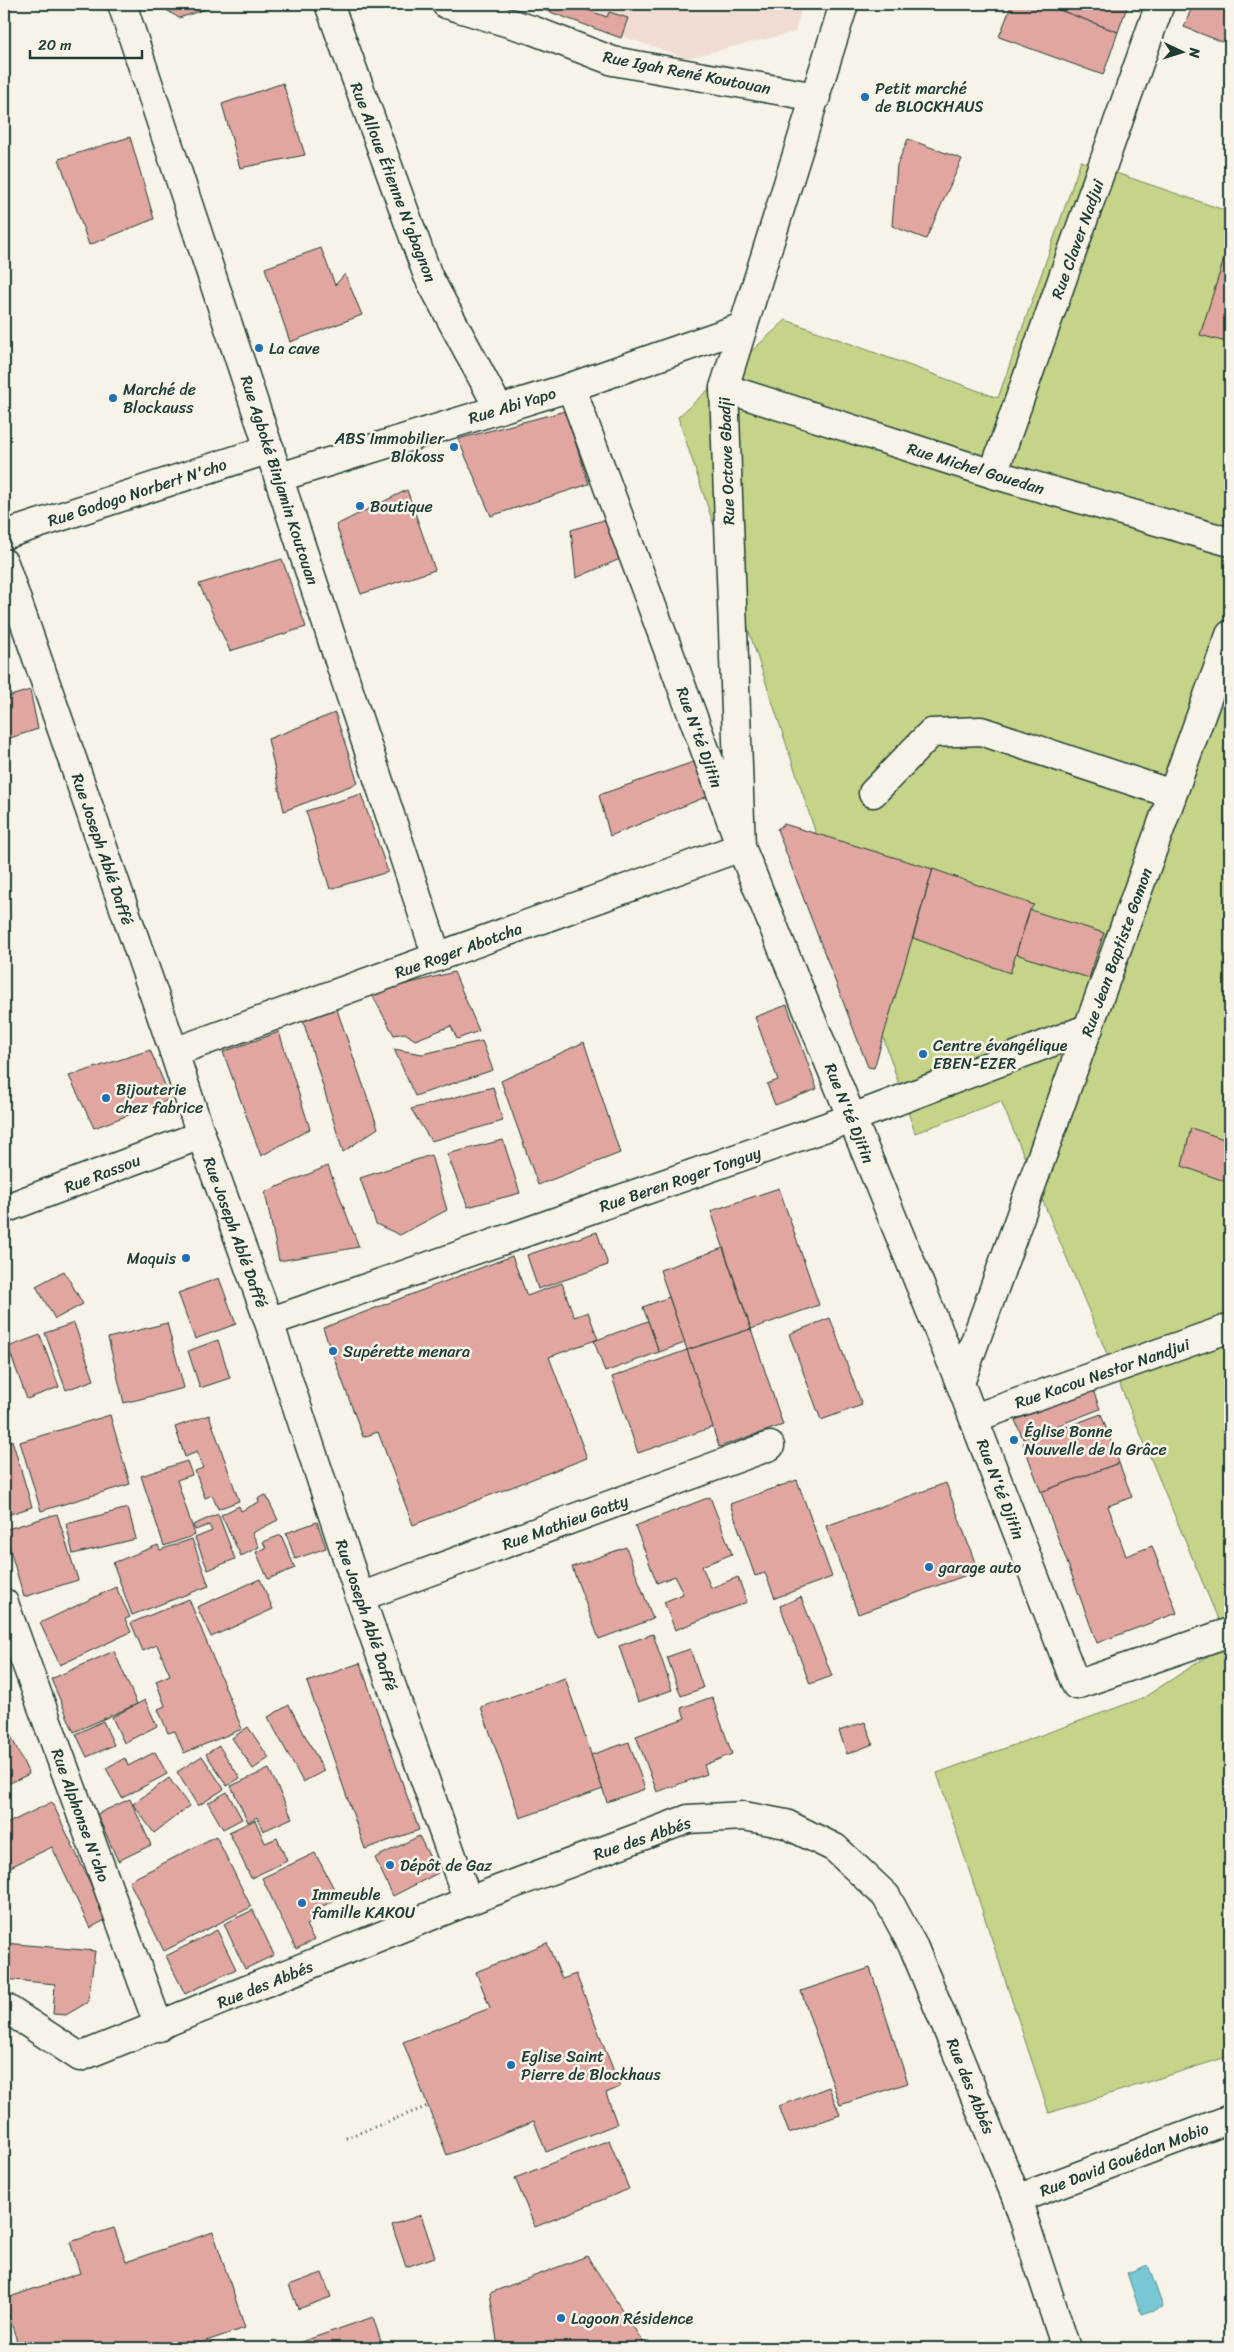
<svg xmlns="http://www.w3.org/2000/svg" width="1234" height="2352" font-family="Sriracha,sans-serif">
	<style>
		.built { fill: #f0dcd2 }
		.grass { fill: #c5d488; stroke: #72885e }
		.water { fill: #78c7d5; stroke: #549095 }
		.building { fill: #e1a6a0; stroke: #1f3d34 }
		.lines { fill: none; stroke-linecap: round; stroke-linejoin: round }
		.minor-casing { stroke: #1f3d34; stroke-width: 31 }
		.path { stroke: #1f3d34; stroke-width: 3; stroke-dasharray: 1 4; stroke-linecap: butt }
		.minor { stroke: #f7f3e8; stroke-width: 28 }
		.poi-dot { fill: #1f6fb2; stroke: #f7f3e8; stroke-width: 2 }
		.labels { text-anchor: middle; stroke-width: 5; stroke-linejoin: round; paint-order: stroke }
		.street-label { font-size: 16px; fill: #1f3d34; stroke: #f7f3e8 }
		.poi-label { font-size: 16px; fill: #1f3d34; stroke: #f7f3e8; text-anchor: start }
	</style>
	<rect width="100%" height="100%" fill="#f7f3e8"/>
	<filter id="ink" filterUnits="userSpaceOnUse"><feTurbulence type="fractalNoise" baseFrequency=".02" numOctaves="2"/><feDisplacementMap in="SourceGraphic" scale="10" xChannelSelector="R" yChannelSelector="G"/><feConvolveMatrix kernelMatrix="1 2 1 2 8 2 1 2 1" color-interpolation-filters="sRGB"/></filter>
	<g filter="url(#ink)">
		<path class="built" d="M 526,4 L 803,4 L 795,32 L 687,58 Z"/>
		<path class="grass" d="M 1081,161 L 1230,212 L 1230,2056 L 1049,2113 L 937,1773 L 1143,1698 L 1228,1643 L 1001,1101 L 915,1133 L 678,417 L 786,320 L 998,398 Z"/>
		<path class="water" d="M 1148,2265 L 1163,2307 L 1141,2314 L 1127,2273 Z"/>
		<g class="building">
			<path d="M 157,4 L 221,4 L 179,18 Z"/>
			<path d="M 526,4 L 553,4 L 550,12 Z"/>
			<path d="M 553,4 L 570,4 L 607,17 L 609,12 L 628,18 L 621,38 L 550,12 Z"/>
			<path d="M 1012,4 L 1044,4 L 1118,32 L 1103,75 L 999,37 Z"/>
			<path d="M 1044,4 L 1128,4 L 1118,32 Z"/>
			<path d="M 1193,4 L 1230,4 L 1230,45 L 1184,27 Z"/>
			<path d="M 283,83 L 305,155 L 240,168 L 222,104 Z"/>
			<path d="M 130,137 L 154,219 L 89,245 L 59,159 Z"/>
			<path d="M 908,139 L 962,159 L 926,239 L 892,226 L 897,165 Z"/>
			<path d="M 1230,240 L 1230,343 L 1200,335 Z"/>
			<path d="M 321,248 L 335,285 L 345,274 L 362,315 L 290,342 L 265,268 Z"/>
			<path d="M 565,411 L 589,484 L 491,516 L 458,439 Z"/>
			<path d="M 407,490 L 435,570 L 361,594 L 336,525 Z"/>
			<path d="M 607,519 L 627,556 L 576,578 L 571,530 Z"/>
			<path d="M 282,559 L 306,627 L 230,651 L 199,584 Z"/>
			<path d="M 30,690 L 38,729 L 4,740 L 4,698 Z"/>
			<path d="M 335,713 L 358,783 L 284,811 L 268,739 Z"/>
			<path d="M 699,760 L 708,796 L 610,836 L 599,795 Z"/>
			<path d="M 361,794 L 388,872 L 330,889 L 306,811 Z"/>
			<path d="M 784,824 L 933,869 L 874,1068 L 868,1067 L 777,829 Z"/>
			<path d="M 933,869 L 1034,905 L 1030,910 L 1010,973 L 913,938 Z"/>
			<path d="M 1030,910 L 1104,933 L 1089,978 L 1016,954 Z"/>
			<path d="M 454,972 L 479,1031 L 457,1039 L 451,1026 L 415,1040 L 405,1033 L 394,1035 L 371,993 Z"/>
			<path d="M 787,1005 L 817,1089 L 775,1105 L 767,1084 L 778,1080 L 755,1017 Z"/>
			<path d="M 336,1007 L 378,1128 L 343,1152 L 301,1014 Z"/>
			<path d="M 279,1032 L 310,1129 L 261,1156 L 223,1052 Z"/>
			<path d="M 482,1041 L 493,1070 L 415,1096 L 394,1049 L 422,1054 Z"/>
			<path d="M 584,1042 L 620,1153 L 538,1185 L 501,1081 Z"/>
			<path d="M 150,1050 L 171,1099 L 94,1128 L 69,1076 Z"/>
			<path d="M 493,1087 L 503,1121 L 431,1141 L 411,1109 Z"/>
			<path d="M 1191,1128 L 1230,1141 L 1230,1183 L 1182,1166 Z"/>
			<path d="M 503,1140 L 520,1193 L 468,1207 L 447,1154 Z"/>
			<path d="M 431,1155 L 447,1210 L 400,1235 L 376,1224 L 360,1178 Z"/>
			<path d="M 328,1166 L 359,1247 L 279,1261 L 265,1192 Z"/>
			<path d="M 779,1188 L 819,1305 L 751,1329 L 711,1211 Z"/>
			<path d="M 597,1232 L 608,1265 L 538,1289 L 527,1255 Z"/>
			<path d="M 723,1248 L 751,1329 L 687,1350 L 660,1270 Z"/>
			<path d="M 512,1256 L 527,1296 L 562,1283 L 574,1317 L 588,1312 L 598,1339 L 549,1357 L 587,1458 L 413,1525 L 378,1432 L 363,1437 L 323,1328 Z"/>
			<path d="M 64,1271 L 83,1304 L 55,1319 L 36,1286 Z"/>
			<path d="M 219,1278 L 236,1324 L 195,1339 L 178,1293 Z"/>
			<path d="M 669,1297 L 685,1343 L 659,1352 L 643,1307 Z"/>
			<path d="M 830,1318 L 862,1405 L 821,1420 L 789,1334 Z"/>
			<path d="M 648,1321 L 659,1352 L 605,1372 L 594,1341 Z"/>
			<path d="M 74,1323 L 94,1380 L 66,1390 L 45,1333 Z"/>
			<path d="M 167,1323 L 184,1388 L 124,1403 L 108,1338 Z"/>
			<path d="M 751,1329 L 783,1425 L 719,1447 L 687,1350 Z"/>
			<path d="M 40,1335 L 59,1387 L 27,1399 L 8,1347 Z"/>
			<path d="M 218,1340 L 230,1378 L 200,1388 L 188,1351 Z"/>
			<path d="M 687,1350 L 713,1427 L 638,1453 L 612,1377 Z"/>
			<path d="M 1093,1390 L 1100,1409 L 1023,1439 L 1015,1420 Z"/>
			<path d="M 1101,1414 L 1119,1463 L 1041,1492 L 1023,1443 Z"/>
			<path d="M 110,1415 L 130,1484 L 41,1511 L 20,1442 Z"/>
			<path d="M 209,1415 L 239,1501 L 218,1509 L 212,1495 L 205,1498 L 195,1471 L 203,1468 L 197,1452 L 185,1457 L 175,1427 Z"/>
			<path d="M 12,1440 L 32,1507 L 4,1516 L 4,1443 Z"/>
			<path d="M 187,1461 L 192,1475 L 177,1480 L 195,1535 L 164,1546 L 141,1476 Z"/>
			<path d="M 1119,1463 L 1132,1497 L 1108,1506 L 1126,1556 L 1152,1546 L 1177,1613 L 1097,1643 L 1041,1492 Z"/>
			<path d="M 797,1480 L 832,1577 L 775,1598 L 765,1573 L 755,1576 L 730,1504 Z"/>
			<path d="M 946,1483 L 978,1571 L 858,1614 L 826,1526 Z"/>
			<path d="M 266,1495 L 278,1520 L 252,1533 L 259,1547 L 241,1556 L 221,1515 L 239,1506 L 241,1511 L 259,1502 L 258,1498 Z"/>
			<path d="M 710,1497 L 732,1554 L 702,1566 L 711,1588 L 738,1577 L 747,1602 L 675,1630 L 664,1602 L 683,1594 L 675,1576 L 657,1583 L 635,1526 Z"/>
			<path d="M 128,1508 L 136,1539 L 73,1554 L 66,1524 Z"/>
			<path d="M 57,1514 L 78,1580 L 24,1597 L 4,1530 Z"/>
			<path d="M 218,1514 L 235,1559 L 208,1570 L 195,1538 L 212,1531 L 209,1525 L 195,1530 L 193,1525 Z"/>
			<path d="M 317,1522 L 326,1548 L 295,1559 L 286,1533 Z"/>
			<path d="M 281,1535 L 295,1568 L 268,1579 L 256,1552 L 266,1548 L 263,1542 Z"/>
			<path d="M 192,1539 L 209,1586 L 132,1615 L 113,1563 L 158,1545 L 160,1550 Z"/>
			<path d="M 626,1547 L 653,1619 L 599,1639 L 572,1567 Z"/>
			<path d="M 260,1579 L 273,1609 L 211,1637 L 197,1607 Z"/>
			<path d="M 116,1587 L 130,1617 L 125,1619 L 131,1632 L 60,1665 L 40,1623 Z"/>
			<path d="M 801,1597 L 832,1676 L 810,1684 L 780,1606 Z"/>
			<path d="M 189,1599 L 242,1729 L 184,1753 L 175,1731 L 168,1733 L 158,1709 L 165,1706 L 156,1681 L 170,1675 L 157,1645 L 143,1651 L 131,1623 Z"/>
			<path d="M 653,1634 L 672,1690 L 638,1702 L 619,1646 Z"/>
			<path d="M 690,1649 L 703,1688 L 681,1696 L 667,1657 Z"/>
			<path d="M 114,1651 L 137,1704 L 74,1732 L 51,1679 Z"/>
			<path d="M 360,1663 L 419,1830 L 365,1849 L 307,1682 Z"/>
			<path d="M 565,1678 L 603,1789 L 520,1818 L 481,1707 Z"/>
			<path d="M 712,1697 L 732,1754 L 704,1765 L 707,1774 L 657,1792 L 636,1736 L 685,1718 L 681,1708 Z"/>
			<path d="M 145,1700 L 157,1726 L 124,1743 L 112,1717 Z"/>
			<path d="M 289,1705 L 324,1771 L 303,1782 L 268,1717 Z"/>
			<path d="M 103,1721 L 114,1745 L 87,1757 L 76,1734 Z"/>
			<path d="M 865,1722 L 873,1744 L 847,1754 L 839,1731 Z"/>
			<path d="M 248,1727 L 269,1758 L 253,1769 L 232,1738 Z"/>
			<path d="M 10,1734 L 29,1774 L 4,1786 L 4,1737 Z"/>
			<path d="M 629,1742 L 645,1789 L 607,1802 L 591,1755 Z"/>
			<path d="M 219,1746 L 240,1778 L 227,1786 L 206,1754 Z"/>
			<path d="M 155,1752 L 167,1774 L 122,1798 L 106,1768 L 125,1758 L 128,1766 Z"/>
			<path d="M 202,1756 L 224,1789 L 198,1806 L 177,1772 Z"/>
			<path d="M 269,1769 L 292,1818 L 263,1831 L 257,1817 L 248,1822 L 231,1786 Z"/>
			<path d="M 169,1778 L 189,1806 L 154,1833 L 133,1804 Z"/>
			<path d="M 227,1792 L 242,1819 L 223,1829 L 208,1803 Z"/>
			<path d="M 130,1799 L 151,1845 L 118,1861 L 97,1814 Z"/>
			<path d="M 52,1802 L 107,1919 L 90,1928 L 52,1847 L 4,1870 L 4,1825 Z"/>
			<path d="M 255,1820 L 265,1843 L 277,1838 L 287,1861 L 251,1878 L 229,1832 Z"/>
			<path d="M 216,1836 L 251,1907 L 164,1951 L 129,1881 Z"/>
			<path d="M 419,1836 L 438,1873 L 393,1896 L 375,1858 Z"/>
			<path d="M 315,1853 L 339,1898 L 319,1908 L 323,1916 L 306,1925 L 314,1940 L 296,1949 L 262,1878 Z"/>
			<path d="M 253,1910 L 274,1955 L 245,1969 L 224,1924 Z"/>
			<path d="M 217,1930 L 236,1969 L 185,1994 L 166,1956 Z"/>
			<path d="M 4,1943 L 95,1951 L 88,2002 L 66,2015 L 53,2014 L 55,1984 L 4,1979 Z"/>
			<path d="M 547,1943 L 562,1979 L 576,1974 L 620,2087 L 606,2093 L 617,2124 L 546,2152 L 534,2121 L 447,2155 L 403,2042 L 490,2008 L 476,1972 Z"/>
			<path d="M 870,1968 L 908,2083 L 840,2105 L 801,1991 Z"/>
			<path d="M 829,2087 L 840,2115 L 789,2133 L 779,2106 Z"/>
			<path d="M 609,2140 L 629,2189 L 535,2227 L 515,2178 Z"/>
			<path d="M 421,2215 L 435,2257 L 406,2267 L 392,2225 Z"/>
			<path d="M 114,2228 L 126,2262 L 213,2232 L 245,2328 L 185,2348 L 19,2348 L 4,2299 L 80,2273 L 70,2242 Z"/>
			<path d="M 587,2256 L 643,2342 L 643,2348 L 498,2348 L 490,2293 Z"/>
			<path d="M 322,2273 L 331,2297 L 298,2309 L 289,2285 Z"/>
			<path d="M 373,2317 L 383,2348 L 300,2348 L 298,2343 Z"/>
		</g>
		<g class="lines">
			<defs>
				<g id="minor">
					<path d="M 122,4 L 437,957"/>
					<path d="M 329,4 L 428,276 L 499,409"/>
					<path d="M 446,4 L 532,30 L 613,61 L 816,97"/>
					<path d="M 571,387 L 741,847 L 960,1383 L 1076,1685 L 1230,1632"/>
					<path d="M 724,388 L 993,474 L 1230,542"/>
					<path d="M 993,474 L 1160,4"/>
					<path d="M 280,477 L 571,387 L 743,327"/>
					<path d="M 4,535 L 270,449"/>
					<path d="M 4,563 L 174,1052 L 201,1135 L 269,1322 L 360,1597 L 468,1901"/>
					<path d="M 873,793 L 931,733 L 981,731 L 1172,794"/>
					<path d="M 174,1052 L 741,847 L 724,388 L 844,4"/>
					<path d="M 4,1209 L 201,1135"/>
					<path d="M 269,1322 L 852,1118 L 1089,1028"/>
					<path d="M 960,1383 L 1230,635"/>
					<path d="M 974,1418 L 1230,1328"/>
					<path d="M 360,1597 L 770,1446"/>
					<path d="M 4,1603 L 159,2027"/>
					<path d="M 4,2007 L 80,2057 L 468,1901 L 688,1819 L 744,1816 L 786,1824 L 835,1848 L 886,1896 L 914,1948 L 1017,2199 L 1066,2348"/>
					<path d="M 1017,2199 L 1230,2119"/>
				</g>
			</defs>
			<use href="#minor" class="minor-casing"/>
			<path class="path" d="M 346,2138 L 428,2106"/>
			<use href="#minor" class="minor"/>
		</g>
	</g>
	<g class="poi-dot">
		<circle cx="865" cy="97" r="5"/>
		<circle cx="259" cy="348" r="5"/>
		<circle cx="113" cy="398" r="5"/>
		<circle cx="454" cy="447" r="5"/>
		<circle cx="360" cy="506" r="5"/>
		<circle cx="923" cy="1054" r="5"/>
		<circle cx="106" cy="1098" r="5"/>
		<circle cx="186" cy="1258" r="5"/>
		<circle cx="333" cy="1351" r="5"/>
		<circle cx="1014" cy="1440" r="5"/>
		<circle cx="929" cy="1567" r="5"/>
		<circle cx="390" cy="1865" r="5"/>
		<circle cx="302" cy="1903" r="5"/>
		<circle cx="511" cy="2065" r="5"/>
		<circle cx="561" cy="2318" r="5"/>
	</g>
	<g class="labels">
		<g class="street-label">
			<text transform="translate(687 72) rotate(11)" y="6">Rue Igah René Koutouan</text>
			<text transform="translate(394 182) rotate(69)" y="6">Rue Alloue Étienne N'gbagnon</text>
			<text transform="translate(1077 239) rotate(-70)" y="6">Rue Claver Nadjui</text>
			<text transform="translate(512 405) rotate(-17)" y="6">Rue Abi Yapo</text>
			<text transform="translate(726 461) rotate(-92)" y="6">Rue Octave Gbadji</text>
			<text transform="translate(976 468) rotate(17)" y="6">Rue Michel Gouedan</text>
			<text transform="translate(280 480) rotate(72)" y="6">Rue Agboké Binjamin Koutouan</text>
			<text transform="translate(137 492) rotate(-18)" y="6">Rue Godogo Norbert N'cho</text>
			<text transform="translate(700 737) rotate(70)" y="6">Rue N'té Djitin</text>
			<text transform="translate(103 849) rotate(71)" y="6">Rue Joseph Ablé Daffé</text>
			<text transform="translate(458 950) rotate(-20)" y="6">Rue Roger Abotcha</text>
			<text transform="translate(1116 952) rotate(-70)" y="6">Rue Jean Baptiste Gomon</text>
			<text transform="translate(850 1113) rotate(68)" y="6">Rue N'té Djitin</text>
			<text transform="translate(102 1173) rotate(-21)" y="6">Rue Rassou</text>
			<text transform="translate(680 1179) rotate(-19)" y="6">Rue Beren Roger Tonguy</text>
			<text transform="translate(236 1232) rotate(70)" y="6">Rue Joseph Ablé Daffé</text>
			<text transform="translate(1102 1373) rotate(-19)" y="6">Rue Kacou Nestor Nandjui</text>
			<text transform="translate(1001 1489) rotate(69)" y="6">Rue N'té Djitin</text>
			<text transform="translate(565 1522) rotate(-20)" y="6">Rue Mathieu Gatty</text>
			<text transform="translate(367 1615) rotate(71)" y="6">Rue Joseph Ablé Daffé</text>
			<text transform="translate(81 1815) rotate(70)" y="6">Rue Alphonse N'cho</text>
			<text transform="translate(642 1838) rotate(-19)" y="6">Rue des Abbés</text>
			<text transform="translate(265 1984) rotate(-22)" y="6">Rue des Abbés</text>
			<text transform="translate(971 2086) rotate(68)" y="6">Rue des Abbés</text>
			<text transform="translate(1124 2159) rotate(-21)" y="6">Rue David Gouédan Mobio</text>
		</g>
		<g class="poi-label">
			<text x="875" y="94">Petit marché<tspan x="875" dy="18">de BLOCKHAUS</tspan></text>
			<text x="269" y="354">La cave</text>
			<text x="123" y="395">Marché de<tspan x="123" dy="18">Blockauss</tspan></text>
			<text x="444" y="444" text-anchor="end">ABS Immobilier<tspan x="444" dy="18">Blokoss</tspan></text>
			<text x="370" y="512">Boutique</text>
			<text x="933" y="1051">Centre évangélique<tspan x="933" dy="18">EBEN-EZER</tspan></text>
			<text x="116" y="1095">Bijouterie<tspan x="116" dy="18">chez fabrice</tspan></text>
			<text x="176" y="1264" text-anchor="end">Maquis</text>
			<text x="343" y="1357">Supérette menara</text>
			<text x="1024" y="1437">Église Bonne<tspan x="1024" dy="18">Nouvelle de la Grâce</tspan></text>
			<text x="939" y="1573">garage auto</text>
			<text x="400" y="1871">Dépôt de Gaz</text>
			<text x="312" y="1900">Immeuble<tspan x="312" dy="18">famille KAKOU</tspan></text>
			<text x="521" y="2062">Eglise Saint<tspan x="521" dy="18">Pierre de Blockhaus</tspan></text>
			<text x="571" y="2324">Lagoon Résidence</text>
		</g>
	</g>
	<rect width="1234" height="2352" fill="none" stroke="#f7f3e8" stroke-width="20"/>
	<rect x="10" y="10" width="1214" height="2332" fill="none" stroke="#1f3d34" stroke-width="2" filter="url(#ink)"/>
	<g transform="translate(1182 52) rotate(94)" stroke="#f7f3e8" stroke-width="4" paint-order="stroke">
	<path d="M0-4L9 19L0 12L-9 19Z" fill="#1f3d34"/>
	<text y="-8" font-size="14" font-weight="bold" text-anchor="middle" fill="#1f3d34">N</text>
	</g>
	<path d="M30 50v8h112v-8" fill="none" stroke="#1f3d34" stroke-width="2.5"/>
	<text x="38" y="50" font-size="15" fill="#1f3d34" stroke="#f7f3e8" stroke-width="4" paint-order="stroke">20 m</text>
</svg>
